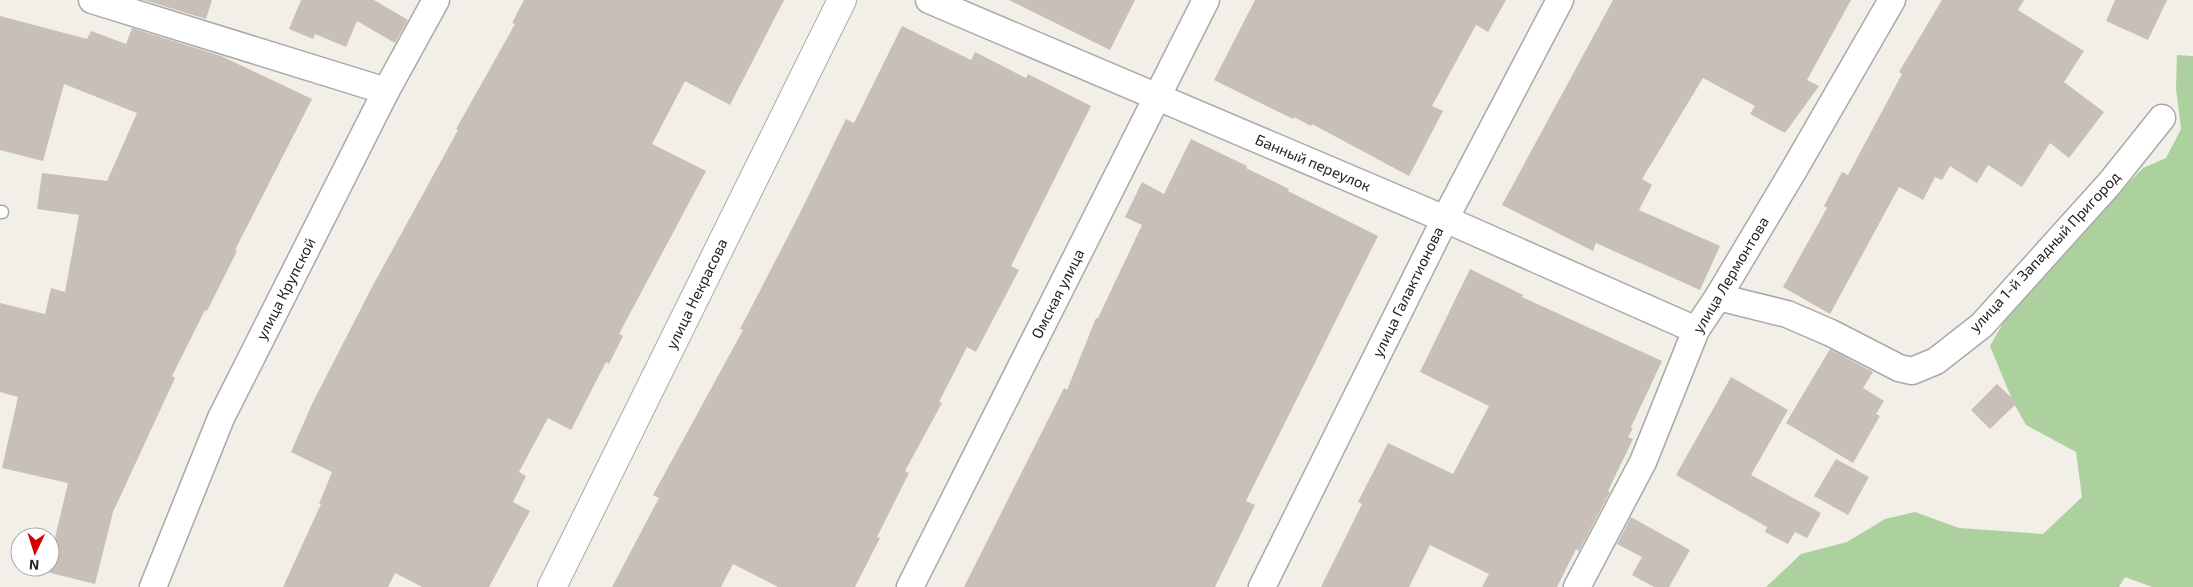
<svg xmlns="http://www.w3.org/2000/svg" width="2193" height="587" font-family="'Exo 2',sans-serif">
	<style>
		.forest { fill: #add19e }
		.building { fill: #c7bfb8 }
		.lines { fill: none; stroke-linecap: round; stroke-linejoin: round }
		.service-casing { stroke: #a9a9a9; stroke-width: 15 }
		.minor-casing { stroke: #a9a9a9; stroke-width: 29 }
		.tertiary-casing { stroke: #a9a9a9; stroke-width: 30 }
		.service { stroke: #fff; stroke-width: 12 }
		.minor { stroke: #fff; stroke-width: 26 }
		.tertiary { stroke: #fff; stroke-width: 28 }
		.labels { text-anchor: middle; stroke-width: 4.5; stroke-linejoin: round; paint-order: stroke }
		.street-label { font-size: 15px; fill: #222; stroke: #fff }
	</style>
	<rect width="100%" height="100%" fill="#f2efe9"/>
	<path class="forest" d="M 2177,55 L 2193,56 L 2193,587 L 2152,587 L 2125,577 L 2119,587 L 1766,587 L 1801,554 L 1847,542 L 1885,519 L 1915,512 L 1959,528 L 2043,534 L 2082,497 L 2076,452 L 2026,425 L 2013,402 L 1990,346 L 2014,304 L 2143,168 L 2166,158 L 2181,129 L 2176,88 Z"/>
	<g class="building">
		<path d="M 144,0 L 212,0 L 206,19 Z"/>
		<path d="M 301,0 L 374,0 L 408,20 L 395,43 L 357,21 L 346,47 L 315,34 L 313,39 L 289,29 Z"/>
		<path d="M 524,0 L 784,0 L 730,105 L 685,81 L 652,144 L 706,171 L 619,334 L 623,336 L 609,364 L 606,362 L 571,430 L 548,418 L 519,472 L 526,476 L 513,502 L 530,511 L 489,587 L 422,587 L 395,573 L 388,587 L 283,587 L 321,504 L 319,504 L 332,472 L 291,452 L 312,404 L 371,289 L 458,130 L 456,129 L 515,24 L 512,23 Z"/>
		<path d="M 1009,0 L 1135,0 L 1110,50 Z"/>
		<path d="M 1255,0 L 1506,0 L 1488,32 L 1476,25 L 1432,106 L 1443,111 L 1409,176 L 1312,124 L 1311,126 L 1294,117 L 1293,119 L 1214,80 Z"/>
		<path d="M 1613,0 L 1851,0 L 1807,80 L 1819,86 L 1785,133 L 1750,114 L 1755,106 L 1703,78 L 1642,179 L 1652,185 L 1639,210 L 1720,246 L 1700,290 L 1596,243 L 1593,251 L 1502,205 Z"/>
		<path d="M 1942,0 L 2024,0 L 2018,10 L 2084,51 L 2064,82 L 2104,112 L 2069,158 L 2050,143 L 2022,187 L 1988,165 L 1977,183 L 1950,166 L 1942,180 L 1935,177 L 1923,200 L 1899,187 L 1830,314 L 1783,287 L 1827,208 L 1824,206 L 1842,172 L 1848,175 L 1902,74 L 1899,72 Z"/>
		<path d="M 2115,0 L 2167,0 L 2148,40 L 2106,21 Z"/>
		<path d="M 0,16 L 87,39 L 91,31 L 126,44 L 132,28 L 221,56 L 312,99 L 235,250 L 237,251 L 207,311 L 205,310 L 172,376 L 175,378 L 113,512 L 95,584 L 47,572 L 48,567 L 50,567 L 50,559 L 68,483 L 2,468 L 18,397 L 0,392 L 0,303 L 45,314 L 51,288 L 65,292 L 79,215 L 37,209 L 42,173 L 107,181 L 137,113 L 64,84 L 43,161 L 0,150 Z"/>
		<path d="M 902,26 L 971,60 L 975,52 L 1026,78 L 1028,74 L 1091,106 L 1011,266 L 1019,270 L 976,352 L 967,347 L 939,402 L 942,403 L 905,471 L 909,473 L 877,537 L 880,538 L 855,587 L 778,587 L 733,564 L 721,587 L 612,587 L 659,498 L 653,495 L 743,330 L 740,329 L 798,217 L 846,119 L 854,123 Z"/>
		<path d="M 1191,139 L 1247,166 L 1246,168 L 1289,189 L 1288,191 L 1378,236 L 1246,501 L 1255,505 L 1215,587 L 964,587 L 1064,388 L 1067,390 L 1096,318 L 1098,318 L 1142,225 L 1125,217 L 1142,182 L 1164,194 Z"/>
		<path d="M 1470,269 L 1523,295 L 1522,297 L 1662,361 L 1631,427 L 1633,428 L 1628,437 L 1633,439 L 1608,491 L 1610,492 L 1579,551 L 1576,549 L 1557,587 L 1482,587 L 1489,574 L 1430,545 L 1409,587 L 1321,587 L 1362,504 L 1358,502 L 1388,443 L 1453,474 L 1489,406 L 1420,372 Z"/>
		<path d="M 1830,349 L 1873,372 L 1863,388 L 1884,401 L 1876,414 L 1880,416 L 1853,463 L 1786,423 Z"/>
		<path d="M 1731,377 L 1788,410 L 1751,475 L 1821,513 L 1807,538 L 1795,532 L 1788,544 L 1765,532 L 1767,527 L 1676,475 Z"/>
		<path d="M 1997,384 L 2017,403 L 1990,429 L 1971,410 Z"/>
		<path d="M 1836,459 L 1869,477 L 1848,515 L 1814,496 Z"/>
		<path d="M 1631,517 L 1690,550 L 1669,587 L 1654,587 L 1632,575 L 1642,557 L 1617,544 Z"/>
	</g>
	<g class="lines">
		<defs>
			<path id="service" d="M 0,212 L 2,212"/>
			<g id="minor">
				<path d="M 92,0 L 386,91"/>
				<path d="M 929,0 L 1445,219 L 1696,330"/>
				<path d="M 1718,297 L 1787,314 L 1831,333 L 1899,368 L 1912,371 L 1936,361 L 1982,325 L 2110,183 L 2162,118"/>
				<path d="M 153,587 L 221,418 L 386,91 L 436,0"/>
				<path d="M 910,587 L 1206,0"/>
				<path d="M 1262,587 L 1445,219 L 1560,0"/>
				<path d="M 1577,587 L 1643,462 L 1696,330 L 1718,297 L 1795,168 L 1892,0"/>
			</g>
			<path id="tertiary" d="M 552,587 L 842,0"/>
		</defs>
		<use href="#service" class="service-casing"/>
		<use href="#minor" class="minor-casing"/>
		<use href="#tertiary" class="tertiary-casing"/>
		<use href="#service" class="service"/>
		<use href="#minor" class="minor"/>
		<use href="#tertiary" class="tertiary"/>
	</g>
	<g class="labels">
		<g class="street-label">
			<text transform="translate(1313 163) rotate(23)" y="5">Банный переулок</text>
			<text transform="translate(2045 252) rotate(-47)" y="5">улица 1-й Западный Пригород</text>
			<text transform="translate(1731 275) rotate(-59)" y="5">улица Лермонтова</text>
			<text transform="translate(286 289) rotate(-63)" y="5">улица Крупской</text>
			<text transform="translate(1408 292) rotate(-64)" y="5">улица Галактионова</text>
			<text transform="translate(697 294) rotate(-64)" y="5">улица Некрасова</text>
			<text transform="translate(1058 294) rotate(-63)" y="5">Омская улица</text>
		</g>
	</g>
	<g transform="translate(35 552) rotate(184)"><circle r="24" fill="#ffffff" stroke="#a7a7a7"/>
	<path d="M0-4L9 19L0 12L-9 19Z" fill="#d40000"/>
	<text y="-8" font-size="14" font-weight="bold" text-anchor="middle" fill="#222222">N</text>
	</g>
</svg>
